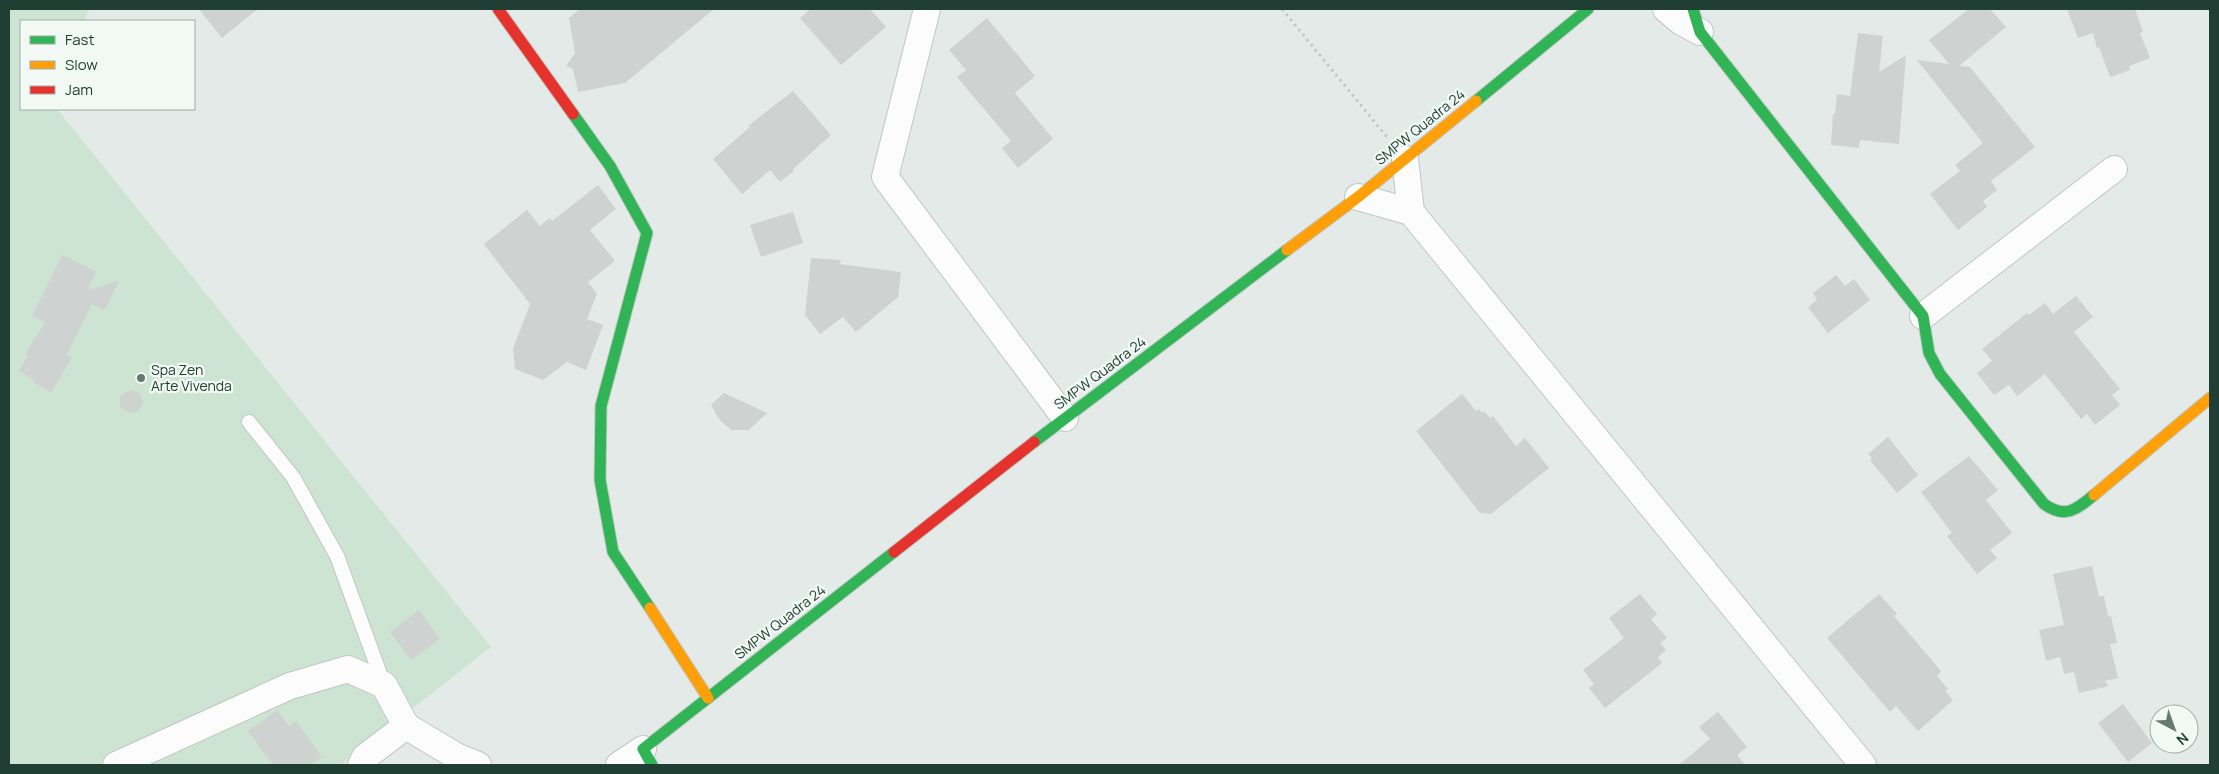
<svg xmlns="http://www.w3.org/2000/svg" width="2219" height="774" font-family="Manrope,sans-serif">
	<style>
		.green { fill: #cce4d1 }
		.building { fill: #ced3d1 }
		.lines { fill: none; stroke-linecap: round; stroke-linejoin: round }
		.lane-casing { stroke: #c1c7c4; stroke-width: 16 }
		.street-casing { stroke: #c1c7c4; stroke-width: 28 }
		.fast-casing { stroke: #bfc8c4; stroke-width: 13 }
		.slow-casing { stroke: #bfc8c4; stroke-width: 13 }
		.jam-casing { stroke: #bfc8c4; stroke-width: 13 }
		.path { stroke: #c0cac5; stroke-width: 3; stroke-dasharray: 2.5 4; stroke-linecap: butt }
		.lane { stroke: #fbfcfb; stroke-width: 14 }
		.street { stroke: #fbfcfb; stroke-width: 26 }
		.fast { stroke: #30b455; stroke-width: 11 }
		.slow { stroke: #ff9f0a; stroke-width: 11 }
		.jam { stroke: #e5322d; stroke-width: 11 }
		.poi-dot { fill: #657a72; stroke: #f2f9f5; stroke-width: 2 }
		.labels { text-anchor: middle; stroke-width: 4.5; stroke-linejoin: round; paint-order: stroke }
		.street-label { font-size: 14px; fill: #203e33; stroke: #f2f9f5 }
		.poi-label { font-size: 14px; fill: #203e33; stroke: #f2f9f5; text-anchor: start }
	</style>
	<rect width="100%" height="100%" fill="#e4eae7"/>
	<path class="green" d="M 9,9 L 89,9 L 84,21 L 21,21 L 21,109 L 57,109 L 491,647 L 340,765 L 9,765 Z"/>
	<g class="building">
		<path d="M 199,9 L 258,9 L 222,38 Z"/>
		<path d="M 580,9 L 714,9 L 625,83 L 578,92 L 573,69 L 566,66 L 575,53 L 569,18 Z"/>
		<path d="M 811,9 L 870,9 L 886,27 L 841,65 L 800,18 Z"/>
		<path d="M 1969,9 L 1990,9 L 2006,27 L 1959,66 L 1970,67 L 2035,147 L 1991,181 L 1997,190 L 1983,201 L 1987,207 L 1958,230 L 1930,194 L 1960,171 L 1955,165 L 1983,143 L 1917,60 L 1949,64 L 1929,40 Z"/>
		<path d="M 2067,9 L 2135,9 L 2143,32 L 2140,33 L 2150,58 L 2129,66 L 2130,70 L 2110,77 L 2099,47 L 2097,48 L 2093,33 L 2078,38 Z"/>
		<path d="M 987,18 L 1035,76 L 1015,93 L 1053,139 L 1018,168 L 1002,148 L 1011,141 L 957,77 L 966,70 L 949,50 Z"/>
		<path d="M 1858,33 L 1883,36 L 1879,72 L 1906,55 L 1899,144 L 1860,140 L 1859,148 L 1831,145 L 1833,114 L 1835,114 L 1837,94 L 1850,96 Z"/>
		<path d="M 793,91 L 831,135 L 793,169 L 794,171 L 780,182 L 770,170 L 742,194 L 713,159 L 750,127 L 748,126 Z"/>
		<path d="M 598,185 L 616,209 L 590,230 L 615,261 L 588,282 L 597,294 L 587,319 L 603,325 L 586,370 L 567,362 L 543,380 L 515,369 L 513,349 L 530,304 L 484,244 L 527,210 L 540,226 L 550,218 L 552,221 Z"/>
		<path d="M 793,212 L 803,243 L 761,257 L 750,225 Z"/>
		<path d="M 62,255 L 96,272 L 87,290 L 119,281 L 105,310 L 92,304 L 67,354 L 72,357 L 51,393 L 33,382 L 34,380 L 19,371 L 28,355 L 25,355 L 45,322 L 32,316 Z"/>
		<path d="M 811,258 L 841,260 L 840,264 L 901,272 L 898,297 L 856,332 L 843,317 L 820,334 L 805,315 Z"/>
		<path d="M 1836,275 L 1845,286 L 1854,279 L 1870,300 L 1828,333 L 1808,307 L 1817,300 L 1813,293 Z"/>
		<path d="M 2076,296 L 2093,317 L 2074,332 L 2120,389 L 2112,395 L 2120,405 L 2095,425 L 2087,414 L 2081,419 L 2045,374 L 2017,396 L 2009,385 L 1994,395 L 1977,373 L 1992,361 L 1982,349 L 2027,313 L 2029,315 L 2045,303 L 2053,314 Z"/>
		<path d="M 130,390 L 139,392 L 144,402 L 138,411 L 129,413 L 120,407 L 120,396 Z"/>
		<path d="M 724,393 L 767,413 L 749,430 L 731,430 L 719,419 L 711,405 Z"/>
		<path d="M 1462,394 L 1476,411 L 1479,409 L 1482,413 L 1484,411 L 1490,418 L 1493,416 L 1516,446 L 1525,438 L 1549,468 L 1491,514 L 1480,513 L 1416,431 Z"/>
		<path d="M 1888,437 L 1918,475 L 1897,493 L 1870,460 L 1872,458 L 1868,454 Z"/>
		<path d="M 1969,456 L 1998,490 L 1986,500 L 2012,533 L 1990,550 L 1997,558 L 1977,574 L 1947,536 L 1952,533 L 1921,492 Z"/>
		<path d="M 2092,566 L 2099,596 L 2104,596 L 2108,616 L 2111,616 L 2117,643 L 2110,644 L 2118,678 L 2105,681 L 2109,686 L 2079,693 L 2074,672 L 2064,674 L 2060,657 L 2046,661 L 2039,630 L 2064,625 L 2053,574 Z"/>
		<path d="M 1640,594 L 1657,614 L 1651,619 L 1667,638 L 1660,643 L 1666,650 L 1658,657 L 1662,663 L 1605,708 L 1589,688 L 1594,684 L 1583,670 L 1624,638 L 1609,618 Z"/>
		<path d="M 1879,594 L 1897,614 L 1894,616 L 1941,671 L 1937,676 L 1948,689 L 1945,691 L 1953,700 L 1918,731 L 1896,706 L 1890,712 L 1827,638 Z"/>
		<path d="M 419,610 L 440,639 L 411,660 L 390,632 Z"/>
		<path d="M 2123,704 L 2152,743 L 2128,762 L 2098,723 Z"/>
		<path d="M 277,710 L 289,726 L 296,721 L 322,757 L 310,765 L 273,765 L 248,731 Z"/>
		<path d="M 1718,712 L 1747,747 L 1737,755 L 1745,765 L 1679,765 L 1710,739 L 1699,727 Z"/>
	</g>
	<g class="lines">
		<defs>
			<path id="lane" d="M 249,422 L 293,477 L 337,556 L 384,685"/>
			<g id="street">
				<path d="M 927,9 L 885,177 L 1065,418"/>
				<path d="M 1666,9 L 1680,21 L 1700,32"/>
				<path d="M 1405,159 L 1411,212 L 1863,765"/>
				<path d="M 1358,197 L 1411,212"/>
				<path d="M 1923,316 L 2114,169"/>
				<path d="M 116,765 L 290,686 L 348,669 L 384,685 L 406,726 L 456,756 L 478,765"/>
				<path d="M 361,765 L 365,757 L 406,726"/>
				<path d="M 619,765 L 643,749"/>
			</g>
			<g id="fast">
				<path d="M 1693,9 L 1700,32 L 1923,316 L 1929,353 L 1940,374 L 2044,504 C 2065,519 2076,510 2094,495"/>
				<path d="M 1476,101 L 1588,9"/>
				<path d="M 573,114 L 610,166 L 647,233 L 601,406 L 600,480 L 613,552 L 650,608"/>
				<path d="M 1034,442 L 1287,250"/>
				<path d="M 652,765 L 643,749 L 894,552"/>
			</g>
			<g id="slow">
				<path d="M 1287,250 L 1358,197 L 1476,101"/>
				<path d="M 2094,495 L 2210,398"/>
				<path d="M 650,608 L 708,698"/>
			</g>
			<g id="jam">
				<path d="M 498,9 L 573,114"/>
				<path d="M 894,552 L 1034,442"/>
			</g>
		</defs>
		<use href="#lane" class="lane-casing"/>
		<use href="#street" class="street-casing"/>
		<use href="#fast" class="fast-casing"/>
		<use href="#slow" class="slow-casing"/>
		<use href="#jam" class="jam-casing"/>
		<path class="path" d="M 1282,9 L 1387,137"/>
		<use href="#lane" class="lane"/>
		<use href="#street" class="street"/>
		<use href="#fast" class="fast"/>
		<use href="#slow" class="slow"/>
		<use href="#jam" class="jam"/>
	</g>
	<circle class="poi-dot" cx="141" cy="378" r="5"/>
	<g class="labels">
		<g class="street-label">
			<text transform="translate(1420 127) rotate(-39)" y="5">SMPW Quadra 24</text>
			<text transform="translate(1100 373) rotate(-37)" y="5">SMPW Quadra 24</text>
			<text transform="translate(780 622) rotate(-38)" y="5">SMPW Quadra 24</text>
		</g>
		<g class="poi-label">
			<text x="151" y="375">Spa Zen<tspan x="151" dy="16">Arte Vivenda</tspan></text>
		</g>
	</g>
	<rect width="2219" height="774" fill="none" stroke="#203e33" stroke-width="20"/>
	<rect x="20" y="20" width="175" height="90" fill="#f2f9f5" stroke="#9eaea7"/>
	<rect x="30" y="36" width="25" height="8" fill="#30b455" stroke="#9eaea7"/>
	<text x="65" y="45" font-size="15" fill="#203e33">Fast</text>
	<rect x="30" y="61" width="25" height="8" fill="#ff9f0a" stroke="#9eaea7"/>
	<text x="65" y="70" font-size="15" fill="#203e33">Slow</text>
	<rect x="30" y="86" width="25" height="8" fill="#e5322d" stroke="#9eaea7"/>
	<text x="65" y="95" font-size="15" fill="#203e33">Jam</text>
	<g transform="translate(2174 729) rotate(139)"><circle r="24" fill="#f2f9f5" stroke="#9eaea7"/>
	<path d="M0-4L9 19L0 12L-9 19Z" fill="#657a72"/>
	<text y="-8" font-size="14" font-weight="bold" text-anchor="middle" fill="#203e33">N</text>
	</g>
</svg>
